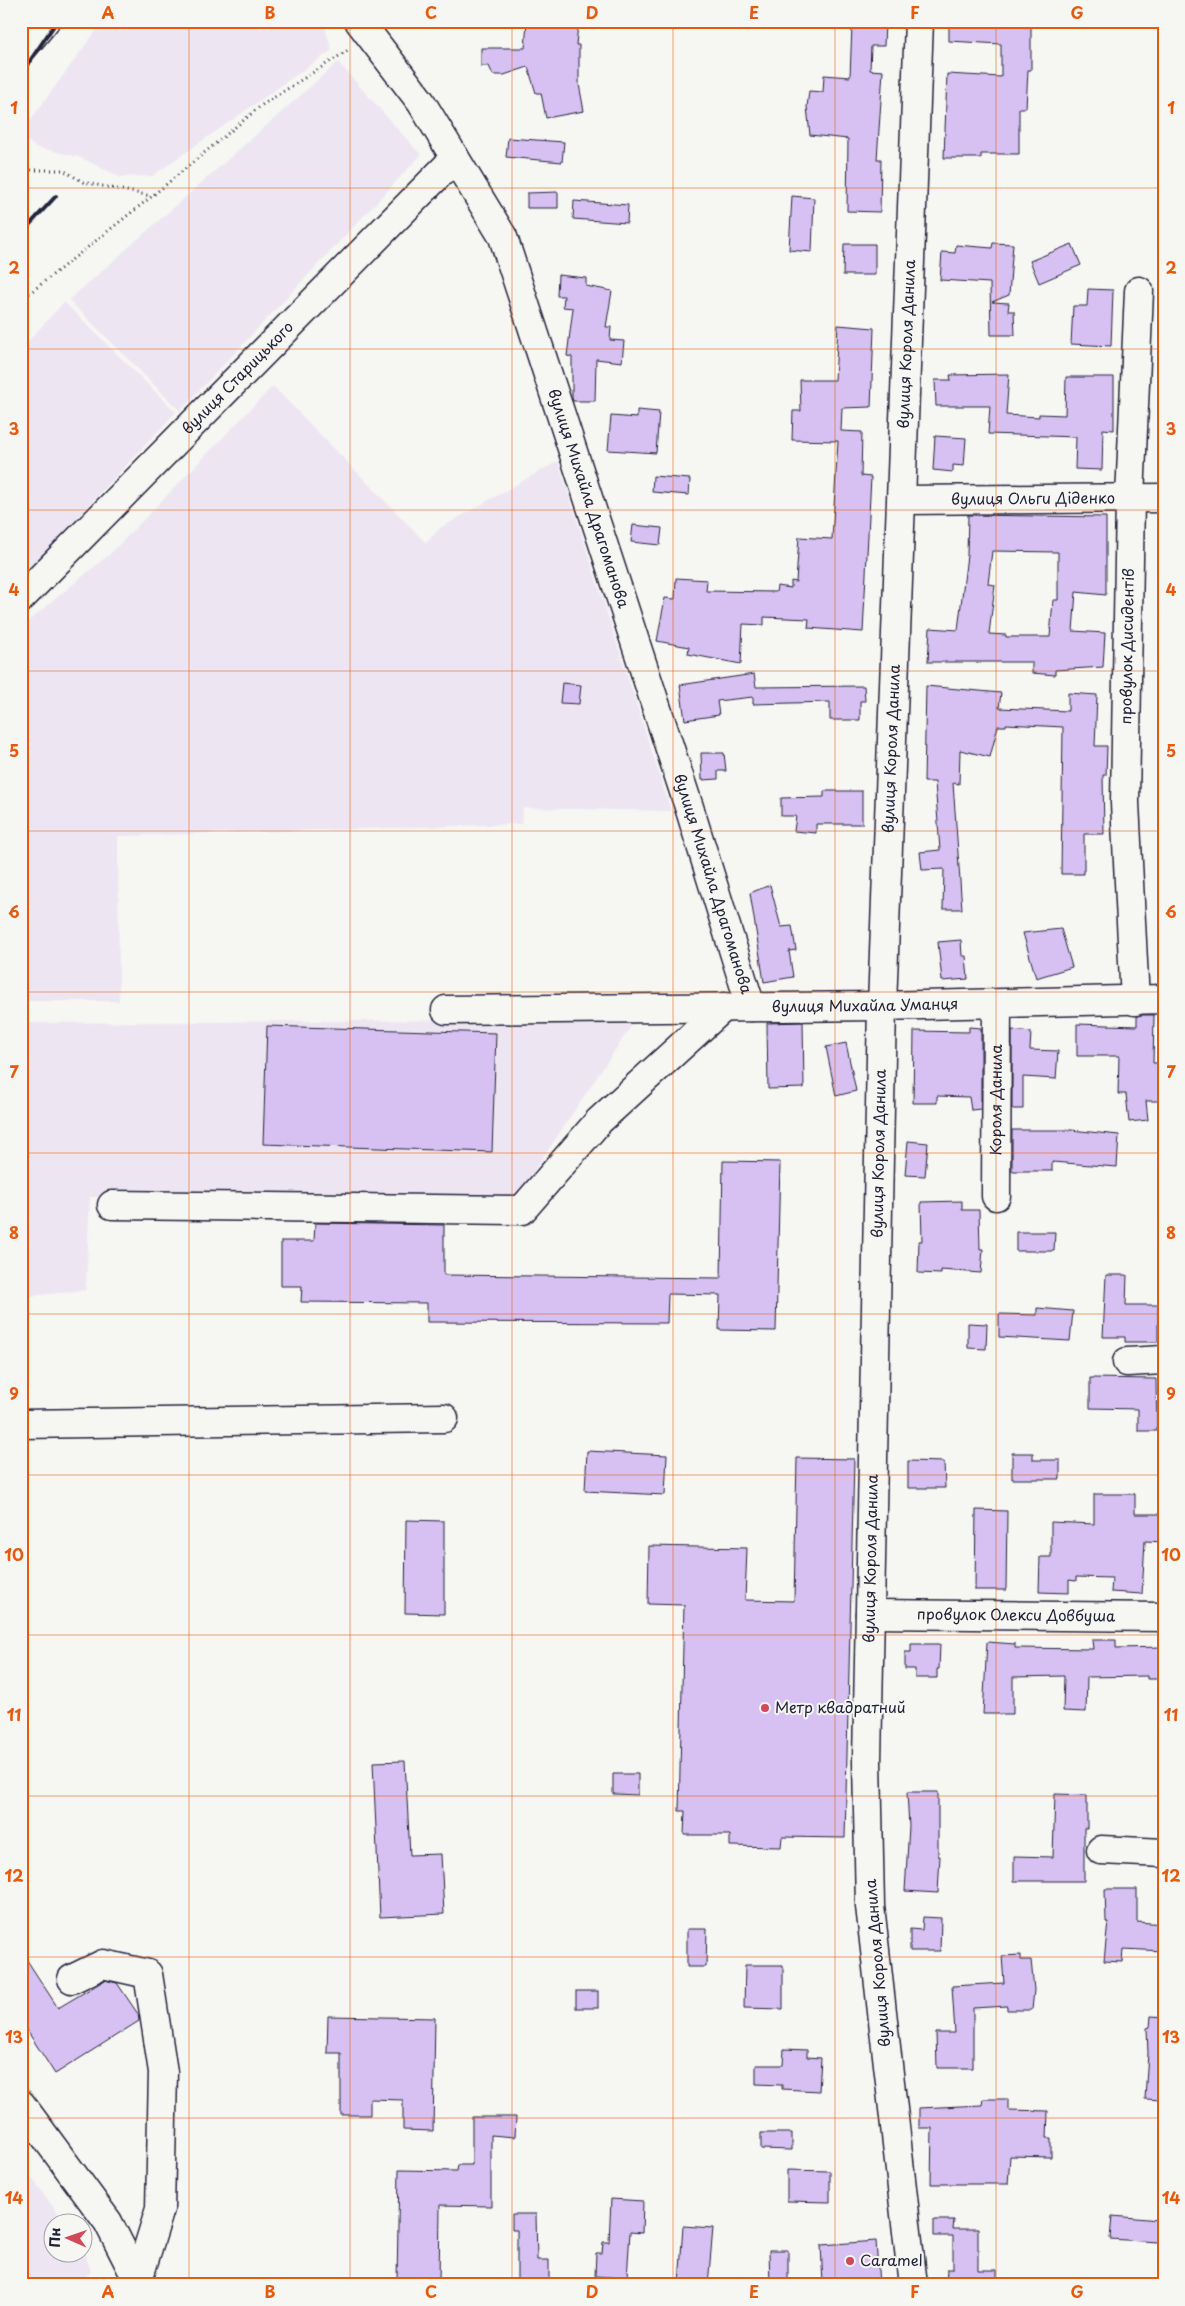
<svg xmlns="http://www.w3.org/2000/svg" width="1185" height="2306" font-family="'Playpen Sans',sans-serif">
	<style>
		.built { fill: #ede6f2 }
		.building { fill: #d7c1f2; stroke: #22223b; fill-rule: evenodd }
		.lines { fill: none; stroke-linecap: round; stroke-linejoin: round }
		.minor-casing { stroke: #22223b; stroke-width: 31 }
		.major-casing { stroke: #22223b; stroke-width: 31 }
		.path { stroke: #22223b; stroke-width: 3; stroke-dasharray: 1 4; stroke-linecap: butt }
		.minor { stroke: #f6f6f2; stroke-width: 28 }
		.major { stroke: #f6f6f2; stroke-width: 28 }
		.rail { stroke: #22223b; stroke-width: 4 }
		.grid { fill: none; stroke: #e8590c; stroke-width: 1; stroke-opacity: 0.55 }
		.poi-dot { fill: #d1495b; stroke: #f6f6f2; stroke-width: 2 }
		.labels { text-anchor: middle; stroke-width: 4; stroke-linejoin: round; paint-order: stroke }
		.street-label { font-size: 15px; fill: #22223b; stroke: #f6f6f2 }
		.poi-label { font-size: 15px; fill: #22223b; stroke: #f6f6f2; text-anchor: start }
		.neatline { fill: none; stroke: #e8590c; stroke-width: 2 }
		.grid-label { font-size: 16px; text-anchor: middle; font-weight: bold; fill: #e8590c }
	</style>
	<rect width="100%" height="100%" fill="#f6f6f2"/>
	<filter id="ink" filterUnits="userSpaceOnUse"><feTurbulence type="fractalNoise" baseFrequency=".02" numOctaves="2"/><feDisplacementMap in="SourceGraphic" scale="10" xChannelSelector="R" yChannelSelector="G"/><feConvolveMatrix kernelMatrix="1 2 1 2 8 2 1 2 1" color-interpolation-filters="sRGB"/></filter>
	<g filter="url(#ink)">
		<g class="built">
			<path d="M 103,21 L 323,21 L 332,50 L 152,176 L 120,177 L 79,157 L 35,147 L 21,136 L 21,133 Z"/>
			<path d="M 338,62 L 421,155 L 180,411 L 69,300 Z"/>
			<path d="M 64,302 L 176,412 L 21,578 L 21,349 Z"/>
			<path d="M 273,386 L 426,543 L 440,528 L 558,461 L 671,811 L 523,808 L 522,824 L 118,836 L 119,1001 L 21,1001 L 21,627 L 111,553 Z"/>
			<path d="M 636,1019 L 515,1199 L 90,1197 L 86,1290 L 21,1297 L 21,1023 Z"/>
			<path d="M 21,2163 L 65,2223 L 52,2224 L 52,2254 L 82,2254 L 83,2248 L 91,2272 L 76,2285 L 21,2285 Z"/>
		</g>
		<g class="building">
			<path d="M 861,21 L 885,21 L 884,46 L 871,46 L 870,70 L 883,71 L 877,159 L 881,159 L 880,212 L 847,211 L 848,139 L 810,135 L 807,107 L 809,91 L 823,92 L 824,75 L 850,77 L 852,25 L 861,26 Z"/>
			<path d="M 985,21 L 1031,21 L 1031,70 L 1028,70 L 1026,108 L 1019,108 L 1019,154 L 981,154 L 981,158 L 944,158 L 947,74 L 1001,77 L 1001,44 L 949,41 L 949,23 L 985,23 Z"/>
			<path d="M 527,22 L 578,25 L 576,45 L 579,45 L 579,84 L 584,111 L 546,118 L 541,93 L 536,93 L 528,67 L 504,75 L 493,75 L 489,66 L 481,66 L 481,48 L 525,48 Z"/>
			<path d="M 508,138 L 564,142 L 562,162 L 506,157 Z"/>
			<path d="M 558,192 L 558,208 L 527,208 L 527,193 Z"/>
			<path d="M 792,196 L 814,198 L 812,252 L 789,250 Z"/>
			<path d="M 574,201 L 628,205 L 627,223 L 573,219 Z"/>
			<path d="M 993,243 L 1013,244 L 1009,295 L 992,302 L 1009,303 L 1008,311 L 1014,311 L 1015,335 L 991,335 L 990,283 L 940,280 L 942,252 L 955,253 L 956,245 L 992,248 Z"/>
			<path d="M 844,244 L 875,244 L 875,275 L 843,275 Z"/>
			<path d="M 1072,244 L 1081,265 L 1039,283 L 1030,261 Z"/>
			<path d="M 558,275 L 586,278 L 586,286 L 612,291 L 606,327 L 611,327 L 610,340 L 624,341 L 622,362 L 596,359 L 595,401 L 573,401 L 572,398 L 572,357 L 567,356 L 573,308 L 563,307 L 564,296 L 557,296 Z"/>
			<path d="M 1088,289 L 1113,290 L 1111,346 L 1071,344 L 1073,306 L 1087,306 Z"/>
			<path d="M 838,325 L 874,328 L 871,407 L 842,408 L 841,431 L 862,432 L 861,476 L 871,477 L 863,632 L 808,628 L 809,619 L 764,617 L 764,625 L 743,624 L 741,664 L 688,654 L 689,647 L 657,641 L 665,598 L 675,599 L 676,578 L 707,580 L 706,591 L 776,592 L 777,586 L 791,588 L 791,581 L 796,582 L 799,537 L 832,539 L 838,441 L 792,440 L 793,411 L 801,411 L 800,380 L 835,380 Z"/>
			<path d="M 1009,374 L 1006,415 L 1039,417 L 1039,414 L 1065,415 L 1066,377 L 1114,377 L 1114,430 L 1103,429 L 1102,470 L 1075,469 L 1076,437 L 988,434 L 990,406 L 936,406 L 935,380 L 951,380 L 950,375 Z"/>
			<path d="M 637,410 L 659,412 L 656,453 L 608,450 L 611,416 L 637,418 Z"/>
			<path d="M 935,436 L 966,438 L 964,466 L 953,465 L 953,472 L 933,470 Z"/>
			<path d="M 653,476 L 690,479 L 689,495 L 652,492 Z"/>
			<path d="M 968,515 L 1106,517 L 1106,595 L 1076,592 L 1073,631 L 1105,633 L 1103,667 L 1055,670 L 1055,675 L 1032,673 L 1032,662 L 928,662 L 930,628 L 958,630 L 967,555 ZM 992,551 L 1058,552 L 1058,600 L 1053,600 L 1050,637 L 1006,637 L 1006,635 L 989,634 L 995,585 L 988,584 Z"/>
			<path d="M 633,525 L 662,528 L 660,545 L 631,542 Z"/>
			<path d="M 754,674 L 756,687 L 864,686 L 865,701 L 860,701 L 860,720 L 830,720 L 830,702 L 753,704 L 753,697 L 717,701 L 719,715 L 685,720 L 680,685 Z"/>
			<path d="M 562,683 L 581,685 L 579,704 L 560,703 Z"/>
			<path d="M 926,686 L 1001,693 L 999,708 L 1068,711 L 1068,693 L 1097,695 L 1095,746 L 1107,746 L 1106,775 L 1103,775 L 1104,834 L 1084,834 L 1084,874 L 1061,874 L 1063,727 L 1006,724 L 1006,726 L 998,726 L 990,757 L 960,750 L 959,784 L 953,783 L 962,909 L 943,909 L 944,869 L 922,870 L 920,852 L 940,850 L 935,782 L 924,782 Z"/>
			<path d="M 701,753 L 724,753 L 726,771 L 718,771 L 718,779 L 702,780 Z"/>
			<path d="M 824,791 L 862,791 L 862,824 L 816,824 L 816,833 L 794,831 L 796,816 L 781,816 L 781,798 L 824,797 Z"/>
			<path d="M 770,885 L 781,927 L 792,926 L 796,950 L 789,951 L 793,977 L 764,982 L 750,893 Z"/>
			<path d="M 1061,929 L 1072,967 L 1036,978 L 1023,933 Z"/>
			<path d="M 961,940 L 962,956 L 966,956 L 968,979 L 942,981 L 938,942 Z"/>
			<path d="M 1140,1015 L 1154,1015 L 1153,1063 L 1164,1063 L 1164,1101 L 1146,1101 L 1148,1120 L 1129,1122 L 1126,1094 L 1118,1094 L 1119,1056 L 1077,1056 L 1077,1024 L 1137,1026 L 1137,1016 Z"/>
			<path d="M 803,1022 L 804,1088 L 768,1089 L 767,1023 Z"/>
			<path d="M 267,1026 L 496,1033 L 492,1152 L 263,1144 Z"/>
			<path d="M 969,1027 L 981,1028 L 981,1109 L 971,1110 L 969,1097 L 937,1096 L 937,1103 L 913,1103 L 914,1031 L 969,1032 Z"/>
			<path d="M 1012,1030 L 1031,1032 L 1030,1050 L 1058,1051 L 1056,1079 L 1023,1077 L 1023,1109 L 1012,1109 Z"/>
			<path d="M 846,1043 L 856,1091 L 836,1096 L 826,1047 Z"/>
			<path d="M 1012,1130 L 1071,1130 L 1119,1135 L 1117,1167 L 1052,1162 L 1052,1171 L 1012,1171 Z"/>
			<path d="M 908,1141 L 928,1143 L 925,1176 L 905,1175 Z"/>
			<path d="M 723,1161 L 780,1162 L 776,1331 L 719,1330 L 720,1295 L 668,1294 L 667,1323 L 427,1322 L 427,1303 L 301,1302 L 302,1286 L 281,1286 L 281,1241 L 314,1241 L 315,1223 L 444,1225 L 444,1275 L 721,1278 Z"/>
			<path d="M 962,1201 L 962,1210 L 979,1210 L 980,1249 L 983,1249 L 981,1273 L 941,1270 L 941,1274 L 918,1273 L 919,1241 L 922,1241 L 921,1202 Z"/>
			<path d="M 1016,1232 L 1055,1232 L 1054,1251 L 1016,1251 Z"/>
			<path d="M 1106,1275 L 1127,1275 L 1126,1305 L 1158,1305 L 1158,1342 L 1125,1342 L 1125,1337 L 1103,1337 Z"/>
			<path d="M 1037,1308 L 1073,1311 L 1070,1341 L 999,1337 L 999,1314 L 1037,1315 Z"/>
			<path d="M 968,1323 L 987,1324 L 986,1349 L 968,1348 Z"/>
			<path d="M 1090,1378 L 1156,1379 L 1157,1431 L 1138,1431 L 1138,1409 L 1090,1408 Z"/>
			<path d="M 587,1451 L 667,1455 L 665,1495 L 585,1491 Z"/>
			<path d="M 1012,1453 L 1033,1453 L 1033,1460 L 1060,1460 L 1060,1479 L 1012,1479 Z"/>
			<path d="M 797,1458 L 854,1459 L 845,1838 L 782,1837 L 781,1847 L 730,1846 L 730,1835 L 684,1835 L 685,1811 L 679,1811 L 684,1605 L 648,1604 L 649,1546 L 747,1548 L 745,1600 L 794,1601 Z"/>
			<path d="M 908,1461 L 944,1462 L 945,1488 L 908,1488 Z"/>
			<path d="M 1094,1494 L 1135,1494 L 1135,1514 L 1164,1514 L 1164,1542 L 1145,1541 L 1142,1594 L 1111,1592 L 1112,1578 L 1076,1577 L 1076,1581 L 1069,1580 L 1069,1593 L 1039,1592 L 1040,1557 L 1051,1557 L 1051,1522 L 1094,1524 Z"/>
			<path d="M 976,1510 L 1007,1511 L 1006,1590 L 975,1590 Z"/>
			<path d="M 406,1520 L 444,1521 L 444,1614 L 405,1613 Z"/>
			<path d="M 1092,1640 L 1116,1640 L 1116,1648 L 1164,1647 L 1164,1679 L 1147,1679 L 1147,1676 L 1087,1677 L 1086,1712 L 1063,1711 L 1064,1676 L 1013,1677 L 1013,1714 L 983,1714 L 987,1642 L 1015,1644 L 1015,1648 L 1093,1649 Z"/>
			<path d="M 911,1644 L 940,1644 L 939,1669 L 937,1669 L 937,1678 L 915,1678 L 915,1669 L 905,1669 L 905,1652 L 911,1652 Z"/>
			<path d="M 405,1761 L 410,1855 L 441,1854 L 444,1914 L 380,1917 L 373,1762 Z"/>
			<path d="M 613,1774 L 638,1774 L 638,1795 L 613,1794 Z"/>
			<path d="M 907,1792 L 938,1792 L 938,1856 L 940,1856 L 938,1893 L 905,1891 L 909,1826 Z"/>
			<path d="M 1055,1794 L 1087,1795 L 1087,1828 L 1084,1828 L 1084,1881 L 1014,1881 L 1014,1856 L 1053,1857 Z"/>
			<path d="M 1105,1889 L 1137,1889 L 1137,1922 L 1164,1924 L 1164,1951 L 1123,1949 L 1122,1962 L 1104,1961 L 1108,1922 L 1106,1922 Z"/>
			<path d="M 923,1917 L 941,1918 L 940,1951 L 910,1951 L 910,1929 L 922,1930 Z"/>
			<path d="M 687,1929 L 707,1929 L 706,1967 L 687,1967 Z"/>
			<path d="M 21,1951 L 58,2008 L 105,1980 L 117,1983 L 138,2014 L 139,2021 L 55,2074 L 21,2021 Z"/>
			<path d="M 1021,1955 L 1021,1960 L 1031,1960 L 1034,1990 L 1032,2010 L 1007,2010 L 1007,2006 L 973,2008 L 973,2068 L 937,2068 L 936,2033 L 955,2033 L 952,1986 L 1004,1983 L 1002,1956 Z"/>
			<path d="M 745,1965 L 783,1965 L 783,2009 L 744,2008 Z"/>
			<rect x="576" y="1991" width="22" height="17"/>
			<path d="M 328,2016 L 435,2018 L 433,2131 L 403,2130 L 403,2100 L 370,2099 L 370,2115 L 341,2115 L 341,2053 L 327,2053 Z"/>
			<path d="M 1151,2016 L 1164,2017 L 1163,2100 L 1145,2099 L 1148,2053 L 1147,2028 L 1150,2027 Z"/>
			<path d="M 784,2049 L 807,2050 L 807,2057 L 821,2058 L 819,2091 L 782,2089 L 782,2085 L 756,2084 L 756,2065 L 783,2065 Z"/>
			<path d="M 983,2099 L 1008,2099 L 1008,2110 L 1048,2111 L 1047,2138 L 1051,2138 L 1051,2157 L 1010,2156 L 1008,2184 L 931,2184 L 932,2128 L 919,2128 L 919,2108 L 982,2105 Z"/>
			<path d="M 472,2117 L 516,2117 L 515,2137 L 491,2135 L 491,2206 L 440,2205 L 439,2285 L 401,2285 L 401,2281 L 397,2281 L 399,2170 L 457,2171 L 458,2165 L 472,2165 Z"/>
			<path d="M 761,2133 L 792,2133 L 792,2150 L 761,2149 Z"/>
			<path d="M 787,2170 L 830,2171 L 830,2202 L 787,2201 Z"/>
			<path d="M 611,2199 L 643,2201 L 642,2233 L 630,2232 L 627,2278 L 595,2276 L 596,2253 L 602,2253 L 603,2242 L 609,2242 Z"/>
			<path d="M 512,2214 L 536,2214 L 537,2260 L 549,2260 L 549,2285 L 517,2285 L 517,2230 L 512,2230 Z"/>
			<path d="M 1112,2216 L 1159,2220 L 1157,2242 L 1110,2239 Z"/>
			<path d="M 934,2220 L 954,2220 L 953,2229 L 978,2229 L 978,2270 L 997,2270 L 997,2285 L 946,2285 L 947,2269 L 953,2269 L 953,2236 L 934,2236 Z"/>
			<path d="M 683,2226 L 713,2228 L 708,2285 L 679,2285 Z"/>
			<path d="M 876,2241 L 879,2285 L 823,2285 L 821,2245 Z"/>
			<path d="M 769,2250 L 788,2250 L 788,2285 L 770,2285 Z"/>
		</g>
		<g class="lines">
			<defs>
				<g id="minor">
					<path id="s1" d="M 359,21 L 421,102 L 503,237 L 689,807 L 751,1007"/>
					<path d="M 21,50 L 45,21"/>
					<path id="s2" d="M 902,500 L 1164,498"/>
					<path id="s3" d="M 21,598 L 455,158"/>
					<path id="s4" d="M 1135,1001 L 1125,803 L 1130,498 L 1139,291"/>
					<path id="s5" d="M 446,1010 L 882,1006 L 1164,999"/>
					<path id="s6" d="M 996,1196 L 997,1004"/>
					<path d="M 112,1205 L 522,1210 L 599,1121 L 724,1007"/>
					<path d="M 1127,1362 L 1164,1360"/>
					<path d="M 21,1424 L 444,1418"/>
					<path id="s7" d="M 870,1614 L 1164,1617"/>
					<path d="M 1101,1850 L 1164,1853"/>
					<path d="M 72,1979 L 103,1964 L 148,1974 L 163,2072 L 160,2209 L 138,2280"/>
					<path d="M 21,2104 L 108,2222 L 140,2285"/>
				</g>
				<g id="major">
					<path id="s8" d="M 913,2285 L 870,1906 L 867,1761 L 882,1006 L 919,21"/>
				</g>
			</defs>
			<use href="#minor" class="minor-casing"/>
			<use href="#major" class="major-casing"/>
			<g class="path">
				<path d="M 21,170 L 63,170 L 83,182 L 151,196"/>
				<path d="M 21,300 L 151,197 L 262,105 L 350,49"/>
			</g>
			<use href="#minor" class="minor"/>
			<use href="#major" class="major"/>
			<g class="rail">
				<path d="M 21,74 L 57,21"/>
				<path d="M 21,234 L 56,196"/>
				<path d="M 21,755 L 25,754"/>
			</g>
		</g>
	</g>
	<path class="grid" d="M 189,21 L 189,2285M 350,21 L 350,2285M 512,21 L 512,2285M 673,21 L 673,2285M 835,21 L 835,2285M 996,21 L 996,2285M 21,188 L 1164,188M 21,349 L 1164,349M 21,510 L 1164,510M 21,671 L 1164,671M 21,831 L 1164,831M 21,992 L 1164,992M 21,1153 L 1164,1153M 21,1314 L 1164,1314M 21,1475 L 1164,1475M 21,1635 L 1164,1635M 21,1796 L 1164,1796M 21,1957 L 1164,1957M 21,2118 L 1164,2118"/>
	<g class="poi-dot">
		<circle cx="765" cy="1708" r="5"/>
		<circle cx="850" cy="2261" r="5"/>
	</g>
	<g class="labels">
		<g class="street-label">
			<text dy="5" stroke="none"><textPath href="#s8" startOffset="1944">вулиця Короля Данила</textPath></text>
			<text dy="5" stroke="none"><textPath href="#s3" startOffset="309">вулиця Старицького</textPath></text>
			<text dy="5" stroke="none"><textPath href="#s1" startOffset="535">вулиця Михайла Драгоманова</textPath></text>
			<text dy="5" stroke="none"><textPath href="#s2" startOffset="131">вулиця Ольги Діденко</textPath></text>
			<text dy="5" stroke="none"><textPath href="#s4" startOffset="355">провулок Дисидентів</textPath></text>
			<text dy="5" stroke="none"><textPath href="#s8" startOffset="1539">вулиця Короля Данила</textPath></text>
			<text dy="5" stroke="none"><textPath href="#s1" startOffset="940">вулиця Михайла Драгоманова</textPath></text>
			<text dy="5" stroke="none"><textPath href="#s5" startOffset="419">вулиця Михайла Уманця</textPath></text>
			<text dy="5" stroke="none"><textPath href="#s6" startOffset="96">Короля Данила</textPath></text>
			<text dy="5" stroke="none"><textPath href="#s8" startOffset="1134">вулиця Короля Данила</textPath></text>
			<text dy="5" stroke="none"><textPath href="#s8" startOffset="729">вулиця Короля Данила</textPath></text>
			<text dy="5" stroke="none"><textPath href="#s7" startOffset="146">провулок Олекси Довбуша</textPath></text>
			<text transform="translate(878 1963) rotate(-95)" y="5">вулиця Короля Данила</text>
		</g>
		<g class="poi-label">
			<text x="775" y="1713">Метр квадратний</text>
			<text x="860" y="2266">Caramel</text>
		</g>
	</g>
	<rect width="1185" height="2306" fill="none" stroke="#f6f6f2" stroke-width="55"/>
	<g transform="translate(68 2238) rotate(272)"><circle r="24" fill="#f6f6f2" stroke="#a1a1a9"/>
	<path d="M0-4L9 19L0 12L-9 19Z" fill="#d1495b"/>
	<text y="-8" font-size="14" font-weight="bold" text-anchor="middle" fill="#22223b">Пн</text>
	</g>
	<rect x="28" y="28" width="1130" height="2250" class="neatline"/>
	<g class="grid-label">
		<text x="108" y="19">A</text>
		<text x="270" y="19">B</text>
		<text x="431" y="19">C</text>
		<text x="592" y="19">D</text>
		<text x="754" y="19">E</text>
		<text x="915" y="19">F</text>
		<text x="1077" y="19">G</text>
		<text x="14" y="114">1</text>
		<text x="1171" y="114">1</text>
		<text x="14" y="274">2</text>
		<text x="1171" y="274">2</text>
		<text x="14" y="435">3</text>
		<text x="1171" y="435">3</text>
		<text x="14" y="596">4</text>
		<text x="1171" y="596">4</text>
		<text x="14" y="757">5</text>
		<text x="1171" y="757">5</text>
		<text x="14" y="918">6</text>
		<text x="1171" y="918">6</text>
		<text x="14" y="1078">7</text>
		<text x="1171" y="1078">7</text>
		<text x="14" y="1239">8</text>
		<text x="1171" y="1239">8</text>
		<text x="14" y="1400">9</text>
		<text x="1171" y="1400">9</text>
		<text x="14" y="1561">10</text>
		<text x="1171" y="1561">10</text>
		<text x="14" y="1721">11</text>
		<text x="1171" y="1721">11</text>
		<text x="14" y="1882">12</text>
		<text x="1171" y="1882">12</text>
		<text x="14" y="2043">13</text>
		<text x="1171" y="2043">13</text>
		<text x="14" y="2204">14</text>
		<text x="1171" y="2204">14</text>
		<text x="108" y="2298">A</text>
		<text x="270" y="2298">B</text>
		<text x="431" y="2298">C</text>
		<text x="592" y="2298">D</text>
		<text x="754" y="2298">E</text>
		<text x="915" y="2298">F</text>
		<text x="1077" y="2298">G</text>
	</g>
</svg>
